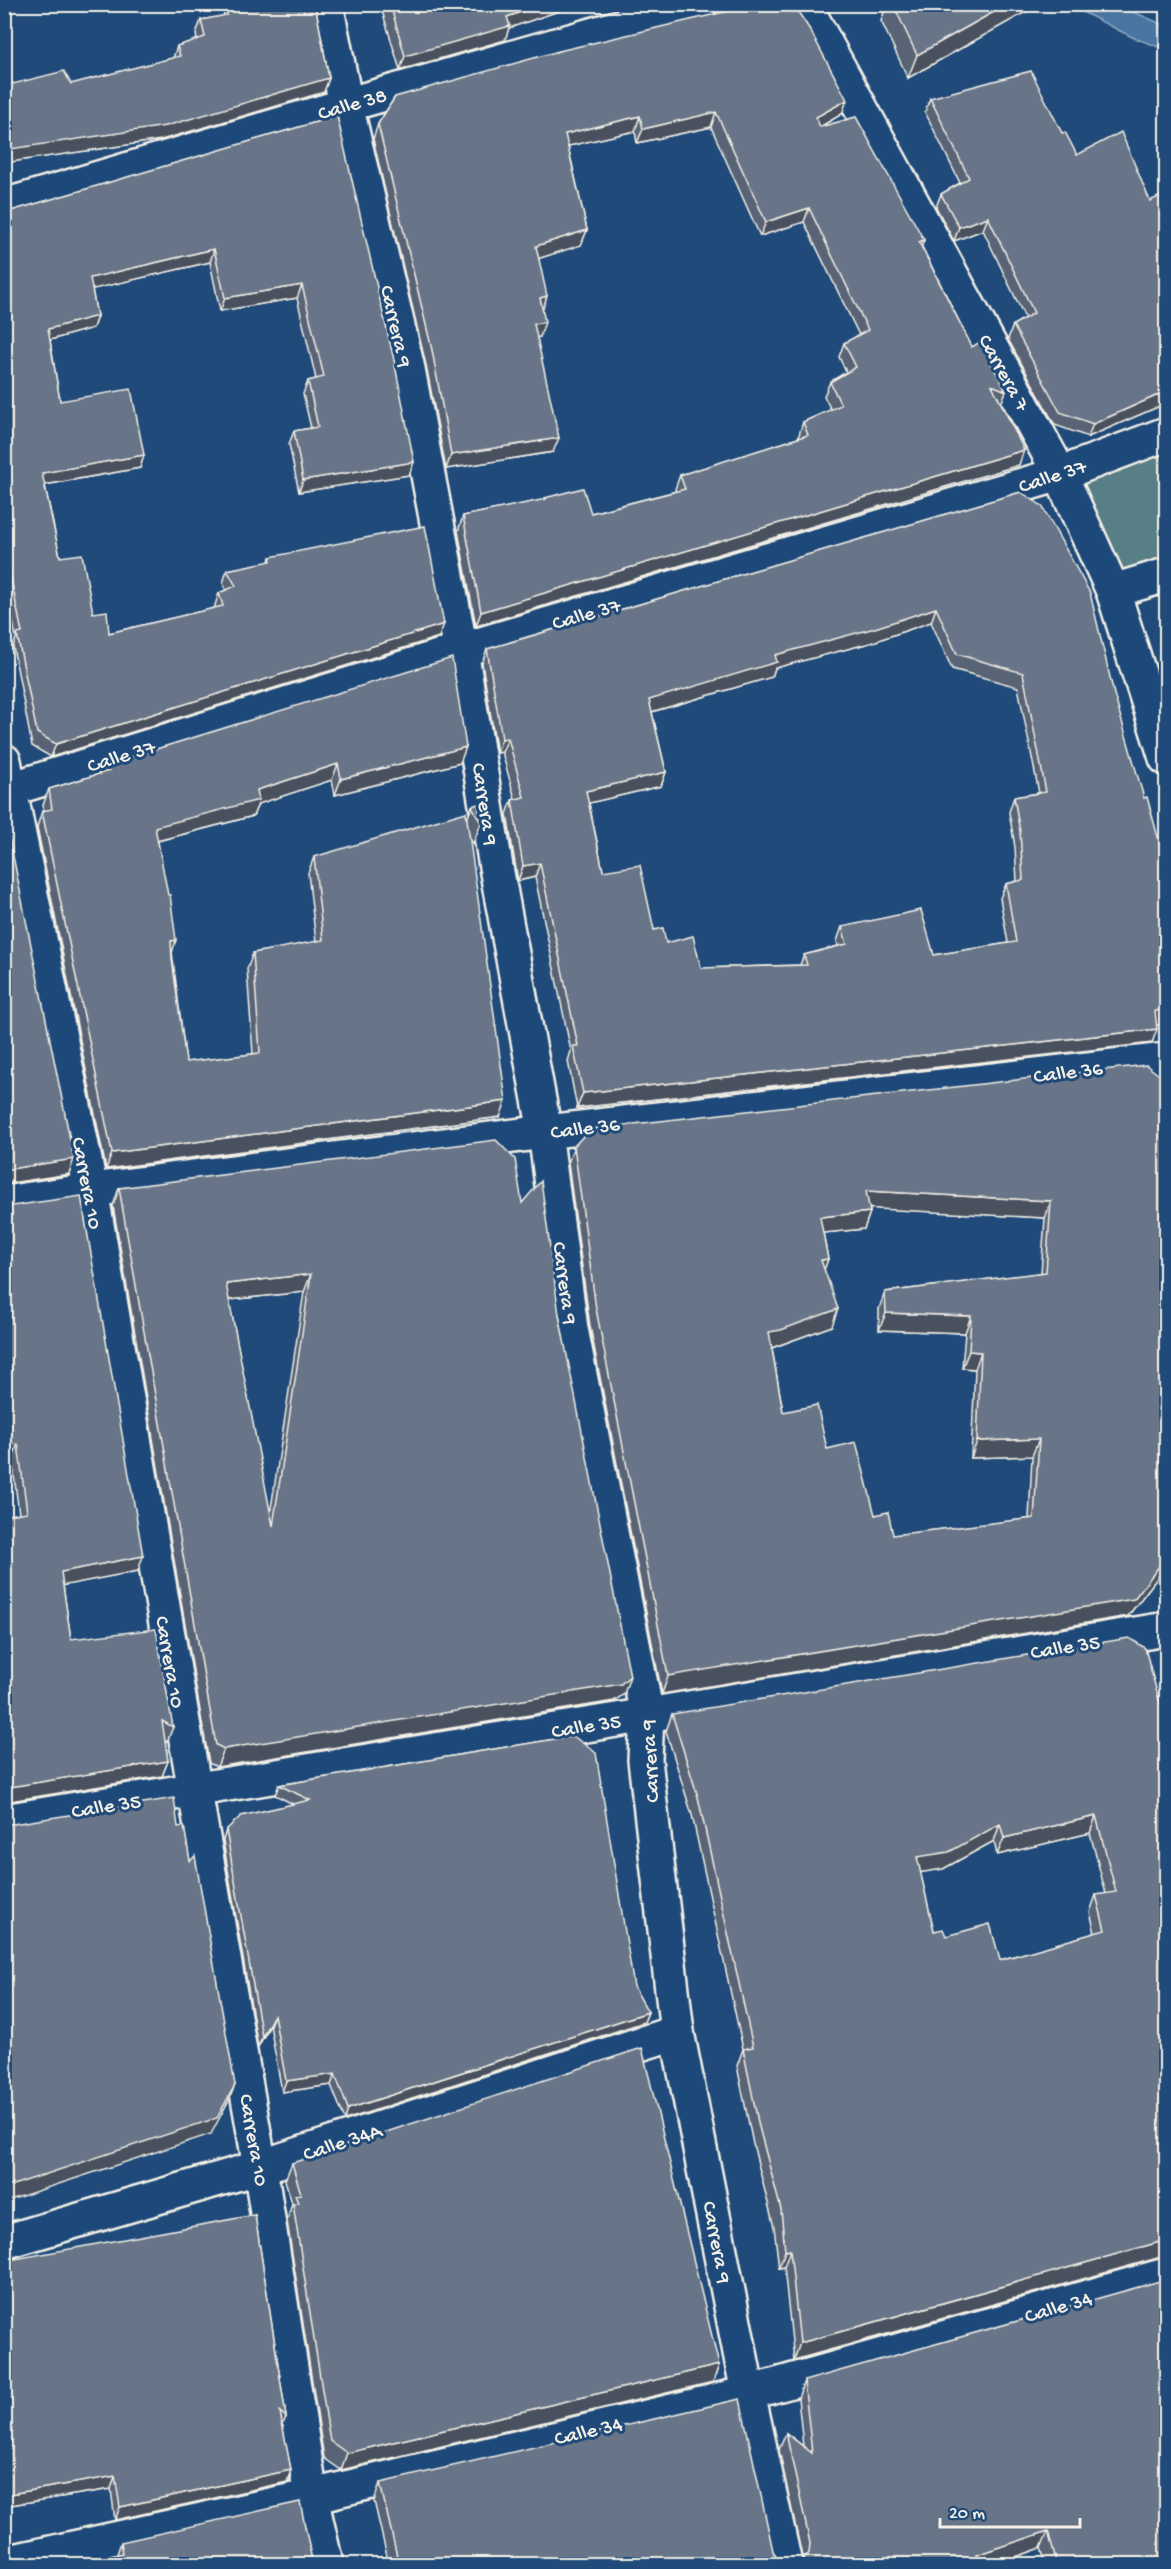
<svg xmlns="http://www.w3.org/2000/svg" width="1171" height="2569" font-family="'Gochi Hand',sans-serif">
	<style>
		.green { fill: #587f86; stroke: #a6b8b7; stroke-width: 1.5 }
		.water { fill: #4875a3; stroke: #8da7bf; stroke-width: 1.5 }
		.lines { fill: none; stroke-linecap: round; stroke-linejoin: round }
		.street-casing { stroke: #f4f1e8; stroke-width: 38 }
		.secondary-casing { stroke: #f4f1e8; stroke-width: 38 }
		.street { stroke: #1f4a7a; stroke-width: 33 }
		.secondary { stroke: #1f4a7a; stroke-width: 33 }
		.wall { fill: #596475; stroke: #f4f1e8; stroke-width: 1.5; fill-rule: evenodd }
		.shaded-wall { fill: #49515f; stroke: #f4f1e8; stroke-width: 1.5 }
		.building { fill: #687488; stroke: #f4f1e8; stroke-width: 1.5; fill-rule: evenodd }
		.labels { text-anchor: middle; stroke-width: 6; stroke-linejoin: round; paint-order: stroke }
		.street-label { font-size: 21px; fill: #f4f1e8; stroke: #1f4a7a }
	</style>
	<rect width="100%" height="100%" fill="#1f4a7a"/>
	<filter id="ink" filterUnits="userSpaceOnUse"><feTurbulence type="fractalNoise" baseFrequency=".0167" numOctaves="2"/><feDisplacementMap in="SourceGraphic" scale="12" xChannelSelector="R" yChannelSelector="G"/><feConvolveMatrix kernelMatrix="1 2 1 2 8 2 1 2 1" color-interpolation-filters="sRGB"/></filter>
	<g filter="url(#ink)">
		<path class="green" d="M 1166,443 L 1166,564 L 1124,577 L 1074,477 Z"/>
		<path class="water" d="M 1069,5 L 1118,5 L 1166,26 L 1166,50 L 1132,37 Z"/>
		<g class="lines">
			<defs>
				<g id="street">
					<path d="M 4,206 L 346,105 L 700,4"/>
					<path d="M 1113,591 L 1166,575"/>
					<path d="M 4,761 L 91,1190 L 260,2167 L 311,2497 L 326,2564"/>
					<path d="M 4,791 L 461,650 L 1060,474 L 1166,434"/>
					<path d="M 4,1203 L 91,1190 L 545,1132 L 1166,1060"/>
					<path d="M 4,1821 L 647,1715 L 571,1329 L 545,1132 L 496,867 L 461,650 L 408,369 L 346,105 L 326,4"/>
					<path d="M 4,2242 L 260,2167 L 677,2032"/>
					<path d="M 4,2563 L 312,2496 L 748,2393 L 1166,2275"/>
				</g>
				<g id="secondary">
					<path d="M 804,4 L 1060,474 L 1113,591 L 1166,758"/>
					<path d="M 785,2564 L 748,2393 L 677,2032 L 645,1760 L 647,1715 L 1166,1629"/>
				</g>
			</defs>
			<use href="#street" class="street-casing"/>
			<use href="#secondary" class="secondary-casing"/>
			<use href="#street" class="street"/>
			<use href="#secondary" class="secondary"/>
		</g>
		<g class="wall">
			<path d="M 231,4 L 315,4 L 329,78 L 324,92 L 161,140 L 4,163 L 4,69 L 13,84 L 71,84 L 173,58 L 177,46 L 197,40 L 196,34 L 201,20 L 223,16 L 226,9 L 232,8 Z"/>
			<path d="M 380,4 L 579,4 L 509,28 L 505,40 L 400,70 Z"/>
			<path d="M 887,4 L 1040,4 L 908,78 L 881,21 Z"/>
			<path d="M 395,97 L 842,114 L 820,127 L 922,247 L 972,347 L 1006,391 L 1001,404 L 1019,465 L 476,626 L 458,531 L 463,516 L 545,500 L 545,498 L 591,513 L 676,491 L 675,489 L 680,475 L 798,438 L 803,422 L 831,410 L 824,396 L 830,382 L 846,372 L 839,357 L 844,343 L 859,335 L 804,222 L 760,236 L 711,127 L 637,143 L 635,131 L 568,146 L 587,230 L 581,245 L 539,258 L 542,309 L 540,337 L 537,337 L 553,452 L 446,469 L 426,365 L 373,139 L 378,124 Z"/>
			<path d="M 930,98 L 1167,403 L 1088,437 L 1055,425 L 1008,339 L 1013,325 L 1025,318 L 983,230 L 954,241 L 936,207 L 941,194 L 960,183 L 925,112 Z"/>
			<path d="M 337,116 L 409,475 L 299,492 L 289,444 L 294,431 L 311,428 L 303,394 L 308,381 L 316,379 L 297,298 L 220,311 L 210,262 L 92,289 L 97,316 L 93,328 L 50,340 L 60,401 L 144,455 L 140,468 L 45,485 L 60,557 L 93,613 L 109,633 L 215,608 L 215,605 L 219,593 L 226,590 L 223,583 L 227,570 L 269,562 L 270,557 L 439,637 L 51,757 L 32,746 L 13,647 L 16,638 L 5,579 L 4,213 Z"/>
			<path d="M 1021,492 L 1157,1024 L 1152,1043 L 577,1108 L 568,1061 L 571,1051 L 535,877 L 518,881 L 507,814 L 512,800 L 515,799 L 502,752 L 497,753 L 482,663 L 487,649 ZM 931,622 L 952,669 L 1018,687 L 1039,793 L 1014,797 L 1009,812 L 1015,847 L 1017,881 L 1006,884 L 1000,898 L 1008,943 L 934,955 L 842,927 L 837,941 L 838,946 L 804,955 L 800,965 L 701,968 L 666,943 L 603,871 L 589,803 L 661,786 L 666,772 L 652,712 L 772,677 L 775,668 L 870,643 Z"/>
			<path d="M 460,763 L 335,795 L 332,780 L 258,804 L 253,816 L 158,841 L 186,1062 L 253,1054 L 247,969 L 253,953 L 316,942 L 308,873 L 314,857 L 467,819 L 472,806 L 481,823 L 473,844 L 469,836 L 500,1117 L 106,1169 L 37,827 L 42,811 L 44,811 L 43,805 L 49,789 L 98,774 L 101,766 Z"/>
			<path d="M 1167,1081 L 1167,1565 L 1128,1616 L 662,1694 L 590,1326 L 568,1163 L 574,1146 ZM 870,1208 L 1045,1218 L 1041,1273 L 885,1292 L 879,1309 L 879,1330 L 965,1333 L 962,1368 L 975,1369 L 971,1458 L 1032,1456 L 1029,1519 L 893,1535 L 875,1515 L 827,1449 L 783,1412 L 772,1348 L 832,1326 L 824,1269 L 828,1259 L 823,1233 L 864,1229 L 870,1212 Z"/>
			<path d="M 119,1188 L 522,1203 L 559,1315 L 624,1694 L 614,1701 L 217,1767 L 209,1763 L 113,1206 ZM 304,1292 L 270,1515 L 229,1300 Z"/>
			<path d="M 4,1205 L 138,1571 L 63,1585 L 71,1639 L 173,1727 L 167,1742 L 165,1741 L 168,1761 L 162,1776 L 4,1802 L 4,1516 L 19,1514 L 12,1459 Z"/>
			<path d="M 1161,1707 L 1161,2257 L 794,2360 L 784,2267 L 779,2268 L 774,2227 L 753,2144 L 737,2066 L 743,2049 L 692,1815 L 666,1731 L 672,1714 ZM 1090,1833 L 1106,1894 L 1096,1895 L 1090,1912 L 1095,1933 L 1000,1960 L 934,1931 L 920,1872 L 943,1869 L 994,1841 L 997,1855 Z"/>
			<path d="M 573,1736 L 634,1987 L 648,2012 L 644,2022 L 345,2120 L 331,2085 L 282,2092 L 270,2025 L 258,2047 L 223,1840 L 226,1830 L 293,1804 L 275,1795 L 279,1785 Z"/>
			<path d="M 292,2163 L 719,2365 L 713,2382 L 341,2470 L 324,2458 L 287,2221 L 292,2203 L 285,2180 Z"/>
			<path d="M 255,2215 L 286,2417 L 282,2427 L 291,2470 L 287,2482 L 115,2520 L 111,2489 L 4,2506 Z"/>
			<path d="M 804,2381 L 1167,2565 L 1046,2565 L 1041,2548 L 993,2565 L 797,2565 L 803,2561 L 779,2450 L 786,2433 L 803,2446 L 798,2398 Z"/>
			<path d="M 380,2483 L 773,2551 L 777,2559 L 785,2565 L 389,2565 L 374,2501 Z"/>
			<path d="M 121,2542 L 313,2565 L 117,2554 Z"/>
		</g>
		<g class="shaded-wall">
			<path d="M 543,4 L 579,4 L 509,28 L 505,40 L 400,70 L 405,56 L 507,17 Z"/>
			<path d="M 1008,4 L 1040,4 L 908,78 L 917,55 Z"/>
			<path d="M 329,78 L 324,92 L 161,140 L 4,163 L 4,150 Z"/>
			<path d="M 847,100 L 842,114 L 811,132 L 816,117 Z"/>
			<path d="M 716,112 L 711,127 L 637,143 L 643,129 Z"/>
			<path d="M 640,116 L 635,131 L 560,148 L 565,134 Z"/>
			<path d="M 809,208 L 804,222 L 760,236 L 766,222 Z"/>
			<path d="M 988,217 L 983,230 L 954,241 L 959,227 Z"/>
			<path d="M 587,230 L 581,245 L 531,261 L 536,246 Z"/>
			<path d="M 924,240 L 919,254 L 919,242 Z"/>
			<path d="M 214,249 L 210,262 L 85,291 L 90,278 Z"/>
			<path d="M 302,285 L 297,298 L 220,311 L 225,298 Z"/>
			<path d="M 547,296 L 542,311 L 540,298 Z"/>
			<path d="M 97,316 L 93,328 L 43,342 L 48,329 Z"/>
			<path d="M 545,322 L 540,337 L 529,339 L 534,324 Z"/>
			<path d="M 1167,391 L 1167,403 L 1088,437 L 1093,424 Z"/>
			<path d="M 559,438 L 553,452 L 446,469 L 451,455 Z"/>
			<path d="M 1024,450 L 1019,465 L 476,626 L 481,612 Z"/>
			<path d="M 144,455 L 140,468 L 38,486 L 42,473 Z"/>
			<path d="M 414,462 L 409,475 L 299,492 L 303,480 Z"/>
			<path d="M 936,608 L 931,622 L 870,643 L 775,668 L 772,677 L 644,714 L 649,700 L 775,655 Z"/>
			<path d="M 444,624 L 439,637 L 51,757 L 56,744 Z"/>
			<path d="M 508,738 L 502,752 L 497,753 L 502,739 Z"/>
			<path d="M 466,747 L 460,763 L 335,795 L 341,779 Z"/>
			<path d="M 338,764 L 332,780 L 258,804 L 253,816 L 149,843 L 155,827 L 257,790 Z"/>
			<path d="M 666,772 L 661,786 L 581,805 L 586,791 Z"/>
			<path d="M 540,863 L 535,877 L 518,881 L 523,866 Z"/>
			<path d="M 176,940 L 171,956 L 171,941 Z"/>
			<path d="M 1167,1009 L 1167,1023 L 1150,1026 L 1155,1011 Z"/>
			<path d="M 1157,1029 L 1152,1043 L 577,1108 L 583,1093 Z"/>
			<path d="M 506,1101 L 500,1117 L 106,1169 L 112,1153 Z"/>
			<path d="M 74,1159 L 69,1174 L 4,1184 L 4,1170 L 6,1169 Z"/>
			<path d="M 866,1191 L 1051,1201 L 1045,1218 L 860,1208 Z"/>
			<path d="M 870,1212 L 864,1229 L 814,1234 L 820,1217 Z"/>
			<path d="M 828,1259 L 822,1276 L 821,1260 Z"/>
			<path d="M 311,1274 L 304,1292 L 219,1301 L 226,1284 Z"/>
			<path d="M 838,1309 L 832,1326 L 774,1347 L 763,1349 L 769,1332 Z"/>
			<path d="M 886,1313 L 971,1316 L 965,1333 L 879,1330 Z"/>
			<path d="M 969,1351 L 981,1352 L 975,1369 L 962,1368 Z"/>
			<path d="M 1039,1439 L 1032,1456 L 971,1458 L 977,1441 Z"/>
			<path d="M 18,1444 L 12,1459 L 4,1461 L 4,1446 Z"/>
			<path d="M 143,1556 L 138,1571 L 56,1587 L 61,1572 Z"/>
			<path d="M 1167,1556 L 1167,1565 L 1128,1616 L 662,1694 L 668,1676 Z"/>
			<path d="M 630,1676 L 624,1694 L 614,1701 L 217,1767 L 224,1749 Z"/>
			<path d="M 168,1761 L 162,1776 L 4,1802 L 4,1788 L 7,1787 Z"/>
			<path d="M 1096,1816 L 1090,1833 L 997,1855 L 1004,1838 Z"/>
			<path d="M 1000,1824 L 994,1841 L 943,1869 L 911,1874 L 917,1857 Z"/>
			<path d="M 648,2012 L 644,2022 L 345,2120 L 348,2109 Z"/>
			<path d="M 274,2015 L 270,2025 L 258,2047 L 262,2037 Z"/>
			<path d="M 335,2074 L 331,2085 L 282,2092 L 286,2081 Z"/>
			<path d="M 235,2085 L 229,2100 L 211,2134 L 4,2202 L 4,2188 Z"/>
			<path d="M 1167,2240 L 1167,2257 L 1161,2257 L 794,2360 L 800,2343 Z"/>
			<path d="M 790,2250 L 784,2267 L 779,2268 L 785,2251 Z"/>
			<path d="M 719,2365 L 713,2382 L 341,2470 L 347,2453 Z"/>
			<path d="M 291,2470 L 287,2482 L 115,2520 L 120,2507 Z"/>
			<path d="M 115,2476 L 111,2489 L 4,2506 L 4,2495 Z"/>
			<path d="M 1048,2531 L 1041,2548 L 993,2565 L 974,2565 L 977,2555 Z"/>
		</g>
		<g class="building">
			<path d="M 240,4 L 315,4 L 329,78 L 166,126 L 4,150 L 4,69 L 13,84 L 64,71 L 71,84 L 180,56 L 177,46 L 205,37 L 201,20 L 227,15 L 226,9 Z"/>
			<path d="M 390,4 L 543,4 L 507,17 L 510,26 L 405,56 Z"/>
			<path d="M 758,4 L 793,4 L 810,30 L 847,100 L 816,117 L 820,127 L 856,117 L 924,240 L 919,242 L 972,347 L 980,342 L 1006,391 L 992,385 L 1024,450 L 481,612 L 463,516 L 546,499 L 545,498 L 583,488 L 591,513 L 685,489 L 680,475 L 808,435 L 803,422 L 841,405 L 830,382 L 856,367 L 844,343 L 868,330 L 809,208 L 766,222 L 716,112 L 643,129 L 640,116 L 565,134 L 587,230 L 536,246 L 547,296 L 540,298 L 545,322 L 534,324 L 559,438 L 451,455 L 432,350 L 378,124 L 395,97 L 559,51 Z"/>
			<path d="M 893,4 L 1008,4 L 917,55 Z"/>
			<path d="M 1031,71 L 1062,133 L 1065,132 L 1077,155 L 1121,132 L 1150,201 L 1167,193 L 1167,391 L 1093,424 L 1060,412 L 1013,325 L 1034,313 L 988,217 L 959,227 L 941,194 L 969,178 L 930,98 Z"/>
			<path d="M 337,116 L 394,360 L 414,462 L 303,480 L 294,431 L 318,427 L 308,381 L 324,377 L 302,285 L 225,298 L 214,249 L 90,278 L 97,316 L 48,329 L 60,401 L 131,389 L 144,455 L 42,473 L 60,557 L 82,554 L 93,613 L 107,611 L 109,633 L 223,606 L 219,593 L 236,586 L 227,570 L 271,561 L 270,557 L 425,526 L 444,624 L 56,744 L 37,733 L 17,634 L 22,633 L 4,544 L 4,213 Z"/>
			<path d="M 1021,492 L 1042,506 L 1090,593 L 1114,694 L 1144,798 L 1147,797 L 1167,870 L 1167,1009 L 1155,1011 L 1157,1029 L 583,1093 L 573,1046 L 578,1046 L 540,863 L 523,866 L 512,800 L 524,797 L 508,738 L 502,739 L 487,649 ZM 936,608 L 957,654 L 1023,673 L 1046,792 L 1014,797 L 1020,832 L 1023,880 L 1006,884 L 1016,942 L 934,955 L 921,910 L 842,927 L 847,944 L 804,955 L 807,965 L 701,968 L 693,936 L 666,943 L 663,928 L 654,930 L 640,865 L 603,871 L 586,791 L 666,772 L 649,700 L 777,662 L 775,655 L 875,628 Z"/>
			<path d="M 452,658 L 466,747 L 341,779 L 338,764 L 257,790 L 259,800 L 155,827 L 168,895 L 170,895 L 176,940 L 171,941 L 172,959 L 186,1062 L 260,1053 L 253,953 L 323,940 L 314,857 L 466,812 L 506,1101 L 112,1153 L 42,811 L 52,809 L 49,789 L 109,771 L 101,766 Z"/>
			<path d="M 478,804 L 481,823 L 472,806 Z"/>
			<path d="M 4,821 L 6,821 L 74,1159 L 4,1170 Z"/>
			<path d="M 1146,1065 L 1167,1081 L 1167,1556 L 1134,1599 L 668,1676 L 596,1309 L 574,1146 L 590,1129 ZM 866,1191 L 1051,1201 L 1046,1272 L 885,1292 L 886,1313 L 971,1316 L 969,1351 L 981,1352 L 977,1441 L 1039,1439 L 1034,1518 L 893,1535 L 888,1512 L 875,1515 L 856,1442 L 827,1449 L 817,1405 L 783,1412 L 769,1332 L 781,1330 L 838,1309 L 821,1260 L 828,1259 L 820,1217 L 870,1212 Z"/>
			<path d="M 496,1140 L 515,1159 L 522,1203 L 541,1181 L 559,1315 L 630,1676 L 621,1684 L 224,1749 L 216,1745 L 119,1188 ZM 311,1274 L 273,1526 L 226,1284 Z"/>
			<path d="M 81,1196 L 143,1556 L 61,1572 L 71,1639 L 156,1629 L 173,1727 L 162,1721 L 168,1761 L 4,1788 L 4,1516 L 27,1512 L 18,1444 L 4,1446 L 4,1205 L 12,1206 Z"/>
			<path d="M 1129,1638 L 1145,1648 L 1161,1707 L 1167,1699 L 1167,2240 L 800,2343 L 790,2250 L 785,2251 L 781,2210 L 759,2127 L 743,2049 L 753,2047 L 698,1797 L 672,1714 ZM 1096,1816 L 1116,1892 L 1096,1895 L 1105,1930 L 1000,1960 L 990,1924 L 946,1936 L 943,1929 L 934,1931 L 917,1857 L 949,1852 L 1000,1824 L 1004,1838 Z"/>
			<path d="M 573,1736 L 596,1753 L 634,1987 L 648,2012 L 348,2109 L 335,2074 L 286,2081 L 274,2015 L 262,2037 L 226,1830 L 241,1816 L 310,1800 L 279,1785 Z"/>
			<path d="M 174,1798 L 178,1827 L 184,1826 L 190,1861 L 195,1856 L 235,2085 L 217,2118 L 4,2188 L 4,1823 L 13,1824 Z"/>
			<path d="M 642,2048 L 719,2365 L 347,2453 L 330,2441 L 293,2204 L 298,2203 L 295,2195 L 301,2194 L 292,2163 Z"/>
			<path d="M 255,2215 L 286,2417 L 280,2412 L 291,2470 L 120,2507 L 115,2476 L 4,2495 L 4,2261 Z"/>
			<path d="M 1167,2279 L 1167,2565 L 1057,2565 L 1048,2531 L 977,2555 L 979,2565 L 797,2565 L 803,2561 L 809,2553 L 810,2543 L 786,2433 L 812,2453 L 804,2381 Z"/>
			<path d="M 740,2399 L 773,2551 L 777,2559 L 785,2565 L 399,2565 L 380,2483 Z"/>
			<path d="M 300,2502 L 313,2565 L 70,2565 L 123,2553 L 121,2542 Z"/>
		</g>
	</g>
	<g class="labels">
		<g class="street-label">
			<text transform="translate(352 103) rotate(-16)" y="7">Calle 38</text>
			<text transform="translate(397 326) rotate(77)" y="7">Carrera 9</text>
			<text transform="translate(1005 372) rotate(61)" y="7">Carrera 7</text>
			<text transform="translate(1052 475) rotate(-18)" y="7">Calle 37</text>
			<text transform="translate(586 613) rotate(-16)" y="7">Calle 37</text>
			<text transform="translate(121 755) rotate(-17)" y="7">Calle 37</text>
			<text transform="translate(486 804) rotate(81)" y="7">Carrera 9</text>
			<text transform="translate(1068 1071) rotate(-7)" y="7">Calle 36</text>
			<text transform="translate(585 1127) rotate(-7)" y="7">Calle 36</text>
			<text transform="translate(88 1183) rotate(79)" y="7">Carrera 10</text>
			<text transform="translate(566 1283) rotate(82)" y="7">Carrera 9</text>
			<text transform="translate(1065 1646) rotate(-9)" y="7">Calle 35</text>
			<text transform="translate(171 1662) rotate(80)" y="7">Carrera 10</text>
			<text transform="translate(586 1725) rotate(-9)" y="7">Calle 35</text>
			<text transform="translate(649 1761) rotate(-93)" y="7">Carrera 9</text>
			<text transform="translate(106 1805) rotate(-9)" y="7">Calle 35</text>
			<text transform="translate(255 2140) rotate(80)" y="7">Carrera 10</text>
			<text transform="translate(342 2141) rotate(-18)" y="7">Calle 34A</text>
			<text transform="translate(718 2242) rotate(79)" y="7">Carrera 9</text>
			<text transform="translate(1058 2306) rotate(-16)" y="7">Calle 34</text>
			<text transform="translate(588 2430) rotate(-13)" y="7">Calle 34</text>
		</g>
	</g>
	<rect width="1171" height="2569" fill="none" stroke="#1f4a7a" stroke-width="24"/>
	<rect x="12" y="12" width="1147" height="2545" fill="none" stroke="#f4f1e8" stroke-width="2" filter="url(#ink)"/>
	<path d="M940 2518v9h140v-9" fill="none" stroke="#f4f1e8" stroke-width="3"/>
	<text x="949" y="2518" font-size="18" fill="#f4f1e8" stroke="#1f4a7a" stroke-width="4.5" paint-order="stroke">20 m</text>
</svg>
